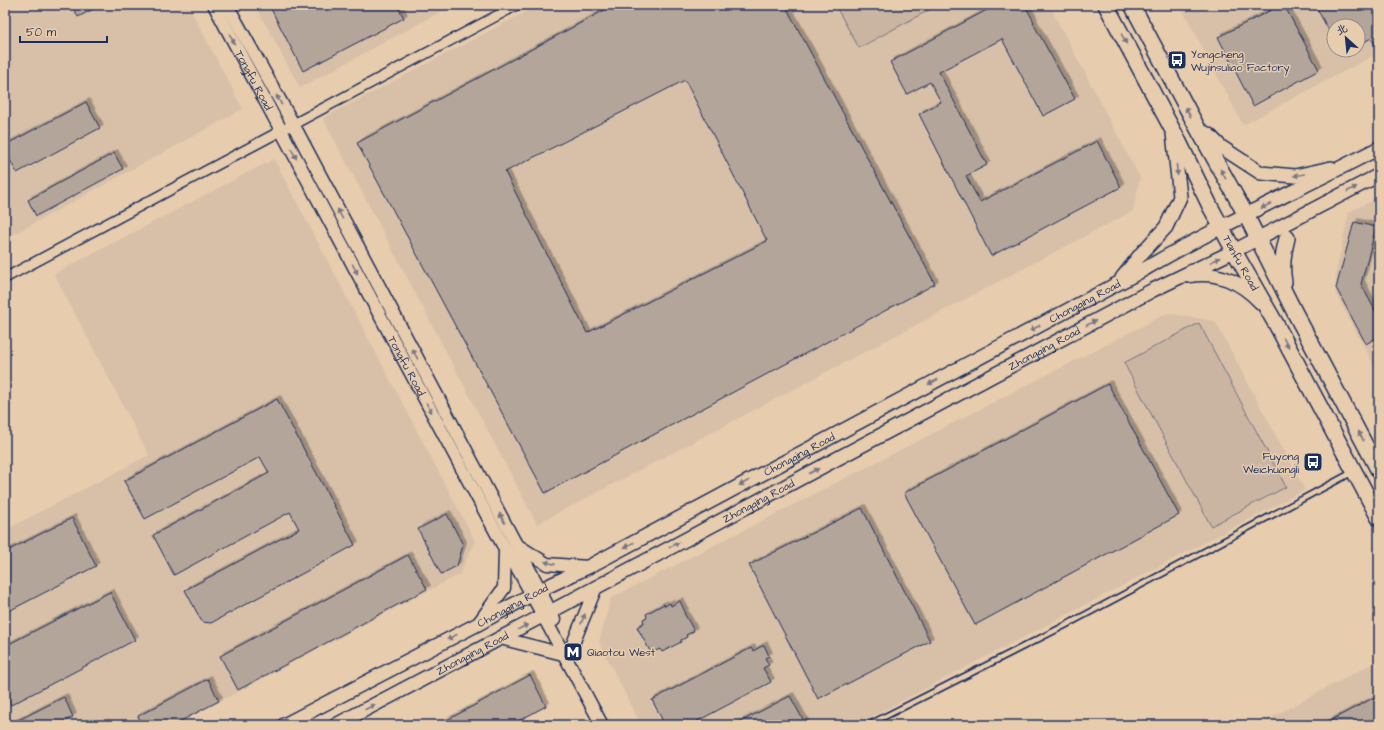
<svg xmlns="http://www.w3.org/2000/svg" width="1384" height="730" font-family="'Architects Daughter','LXGW WenKai TC',sans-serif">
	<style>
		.built { fill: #d8c0a8; fill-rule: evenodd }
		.green { fill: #cab5a2; stroke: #727280 }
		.building { fill: #b4a59a; stroke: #1b2f5e; fill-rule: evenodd; filter: url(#shadow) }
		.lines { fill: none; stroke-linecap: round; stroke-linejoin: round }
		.service-casing { stroke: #1b2f5e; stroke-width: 8 }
		.minor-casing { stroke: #1b2f5e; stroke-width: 12 }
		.tertiary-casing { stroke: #1b2f5e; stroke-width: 15 }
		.secondary-casing { stroke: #1b2f5e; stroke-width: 16 }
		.primary-casing { stroke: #1b2f5e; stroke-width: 18 }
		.service { stroke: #e7ccae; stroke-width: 4.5 }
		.minor { stroke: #e7ccae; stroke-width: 9 }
		.tertiary { stroke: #e7ccae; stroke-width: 12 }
		.secondary { stroke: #e7ccae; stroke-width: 13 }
		.primary { stroke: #e7ccae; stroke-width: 15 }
		.oneway { fill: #777682 }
		.labels { text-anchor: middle; stroke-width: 3; stroke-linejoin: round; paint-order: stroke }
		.poi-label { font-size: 11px; fill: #1b2f5e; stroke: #e7ccae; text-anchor: start }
		.street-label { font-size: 11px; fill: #1b2f5e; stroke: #e7ccae }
	</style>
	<defs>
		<filter id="shadow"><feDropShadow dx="3.5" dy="-3.5" stdDeviation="0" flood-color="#0004"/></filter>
	</defs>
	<rect width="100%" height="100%" fill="#e7ccae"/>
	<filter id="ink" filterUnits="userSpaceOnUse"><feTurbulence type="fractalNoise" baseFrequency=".025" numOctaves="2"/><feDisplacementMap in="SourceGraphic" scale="8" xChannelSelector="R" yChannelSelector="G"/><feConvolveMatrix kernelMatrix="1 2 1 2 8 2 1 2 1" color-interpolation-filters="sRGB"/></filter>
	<g filter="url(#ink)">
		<g class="built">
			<path d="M 5,5 L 188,5 L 243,109 L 5,239 Z"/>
			<path d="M 255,5 L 453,5 L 300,88 Z"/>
			<path d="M 539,5 L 1049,5 L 1140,178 L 1133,211 L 537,524 L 323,118 Z"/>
			<path d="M 1180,5 L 1379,5 L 1379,53 L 1243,125 ZM 1334,26 L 1358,26 L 1358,50 L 1334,50 Z"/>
			<path d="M 274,159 L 475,541 L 460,574 L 175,725 L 5,725 L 5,515 L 11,527 L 149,455 L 54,274 Z"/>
			<path d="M 1379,197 L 1379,375 L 1336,294 L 1336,273 L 1349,212 Z"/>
			<path d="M 1168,313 L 1215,321 L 1305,490 L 856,725 L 641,725 L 599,642 L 611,598 Z"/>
			<path d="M 1379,660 L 1379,725 L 1257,725 Z"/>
		</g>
		<g class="green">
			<path d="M 835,5 L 938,5 L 859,48 Z"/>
			<path d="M 1199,323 L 1286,487 L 1211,526 L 1124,363 Z"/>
		</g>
		<g class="building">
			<path d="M 72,5 L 101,5 L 78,17 Z"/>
			<path d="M 269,5 L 397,5 L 404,18 L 303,71 Z"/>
			<path d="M 614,5 L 785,5 L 935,284 L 545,493 L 357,143 ZM 685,80 L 767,241 L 587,333 L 505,172 Z"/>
			<path d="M 996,5 L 1025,5 L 1034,22 L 1033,23 L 1075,99 L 1043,116 L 1002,39 L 939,72 L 987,165 L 966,176 L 980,202 L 1097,141 L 1121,187 L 991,256 L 919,114 L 941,102 L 930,82 L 907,94 L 890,62 Z"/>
			<path d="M 1281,5 L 1284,5 L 1319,70 L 1253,106 L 1218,37 Z"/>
			<path d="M 1315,5 L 1379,5 L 1379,52 L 1371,38 L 1358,46 L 1358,26 L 1334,26 L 1334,40 Z"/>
			<path d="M 86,102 L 100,128 L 17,173 L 5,151 L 5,145 Z"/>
			<path d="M 114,153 L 123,169 L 36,216 L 28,200 Z"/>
			<path d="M 1354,222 L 1376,227 L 1361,284 L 1379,318 L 1379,336 L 1366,344 L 1336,288 Z"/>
			<path d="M 1108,384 L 1179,515 L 975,625 L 904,493 Z"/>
			<path d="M 277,399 L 355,545 L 211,623 L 202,622 L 185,590 L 299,529 L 290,512 L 174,575 L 153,535 L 269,473 L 260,457 L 145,519 L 124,481 Z"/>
			<path d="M 862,508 L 930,641 L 818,699 L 749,565 Z"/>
			<path d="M 447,514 L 463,545 L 457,566 L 441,574 L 418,529 Z"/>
			<path d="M 72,518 L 96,566 L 5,613 L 5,552 Z"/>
			<path d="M 408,555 L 427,589 L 238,690 L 220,656 Z"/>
			<path d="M 110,592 L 135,640 L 11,705 L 5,693 L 5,646 Z"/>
			<path d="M 680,601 L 685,612 L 684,613 L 694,631 L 686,635 L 687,637 L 681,640 L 681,642 L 662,652 L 660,649 L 651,653 L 637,627 L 644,623 L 643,619 L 647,617 L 646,614 L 664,604 L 665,606 L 670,603 L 671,606 Z"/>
			<path d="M 764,645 L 769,656 L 765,658 L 769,665 L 763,668 L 771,682 L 690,725 L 665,725 L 652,700 L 751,648 L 753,651 Z"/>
			<path d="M 530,675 L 546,706 L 511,725 L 438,725 Z"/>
			<path d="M 208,679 L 219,701 L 173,725 L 142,725 L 138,716 Z"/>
			<path d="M 1379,695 L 1379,725 L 1322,725 L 1354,708 Z"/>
			<path d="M 790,696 L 806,725 L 734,725 Z"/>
			<path d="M 64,697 L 73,717 L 57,725 L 9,725 Z"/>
		</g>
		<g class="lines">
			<defs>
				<path id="service" d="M 868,725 L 1066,625 L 1353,472"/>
				<path id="minor" d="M 5,278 L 517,5"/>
				<g id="tertiary">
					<path id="s1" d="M 214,5 L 505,549 L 519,571 L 602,725"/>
					<path d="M 227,5 L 293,124 L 538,586 L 554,620"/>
					<path d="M 517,545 L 547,564 L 588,567"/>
					<path d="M 478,624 L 504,588 L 505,549"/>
					<path d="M 500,638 L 563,654"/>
					<path d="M 570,651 L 596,587"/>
				</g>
				<g id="secondary">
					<path d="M 1198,129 L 1209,135 L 1221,147 L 1261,173 L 1295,176 L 1331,168"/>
					<path d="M 1188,276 C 1216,270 1242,282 1261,303"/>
					<path d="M 1122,278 L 1141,254 L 1166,227 L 1180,197 L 1173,133"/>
					<path id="s2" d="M 284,725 L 478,624 L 540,590 L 588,567 L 1143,270 C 1219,225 1301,189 1379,148"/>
					<path id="s3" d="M 336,725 L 563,605 L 1153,290 L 1234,251 L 1379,175"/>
				</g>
				<g id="primary">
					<path id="s4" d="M 1106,5 L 1178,140 L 1210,206 L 1234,251 L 1276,324 L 1379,518"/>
					<path d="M 1132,5 L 1198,129 L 1246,215 L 1295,313 L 1379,471"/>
					<path d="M 1284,282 C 1281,267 1283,253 1287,238"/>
				</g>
			</defs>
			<use href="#service" class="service-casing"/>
			<use href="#minor" class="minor-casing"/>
			<use href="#tertiary" class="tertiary-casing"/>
			<use href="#secondary" class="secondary-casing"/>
			<use href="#primary" class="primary-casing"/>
			<use href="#service" class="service"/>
			<use href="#minor" class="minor"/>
			<use href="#tertiary" class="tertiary"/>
			<use href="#secondary" class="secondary"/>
			<use href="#primary" class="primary"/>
		</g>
		<defs><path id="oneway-solid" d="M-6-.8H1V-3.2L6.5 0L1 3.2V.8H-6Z"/></defs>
		<g class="oneway">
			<use href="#oneway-solid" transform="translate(232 39) rotate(62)"/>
			<use href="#oneway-solid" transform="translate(1124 39) rotate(62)"/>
			<use href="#oneway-solid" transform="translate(279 100) rotate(-119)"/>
			<use href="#oneway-solid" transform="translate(1188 112) rotate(-118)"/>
			<use href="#oneway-solid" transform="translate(294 154) rotate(62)"/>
			<use href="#oneway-solid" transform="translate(1177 170) rotate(84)"/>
			<use href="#oneway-solid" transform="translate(1223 174) rotate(-119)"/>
			<use href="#oneway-solid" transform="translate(1299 175) rotate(170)"/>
			<use href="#oneway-solid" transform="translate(1352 189) rotate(-28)"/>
			<use href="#oneway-solid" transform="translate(1266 206) rotate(154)"/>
			<use href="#oneway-solid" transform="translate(340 214) rotate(-118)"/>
			<use href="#oneway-solid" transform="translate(1215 260) rotate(-27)"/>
			<use href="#oneway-solid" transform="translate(355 269) rotate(62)"/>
			<use href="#oneway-solid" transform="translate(1091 323) rotate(-28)"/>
			<use href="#oneway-solid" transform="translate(1035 328) rotate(152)"/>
			<use href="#oneway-solid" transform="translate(1286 343) rotate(62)"/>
			<use href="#oneway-solid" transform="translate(415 354) rotate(-118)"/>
			<use href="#oneway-solid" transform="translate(933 382) rotate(152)"/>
			<use href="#oneway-solid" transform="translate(429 408) rotate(62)"/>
			<use href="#oneway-solid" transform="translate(1361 436) rotate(-118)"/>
			<use href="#oneway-solid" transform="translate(814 471) rotate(-28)"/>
			<use href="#oneway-solid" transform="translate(744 483) rotate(152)"/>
			<use href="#oneway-solid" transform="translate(502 518) rotate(-118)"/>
			<use href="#oneway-solid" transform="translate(629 545) rotate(152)"/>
			<use href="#oneway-solid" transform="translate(674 545) rotate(-28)"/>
			<use href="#oneway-solid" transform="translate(550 563) rotate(-166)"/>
			<use href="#oneway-solid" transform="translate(583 619) rotate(-68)"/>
			<use href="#oneway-solid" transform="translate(523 627) rotate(-27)"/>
			<use href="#oneway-solid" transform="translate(452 637) rotate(152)"/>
			<use href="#oneway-solid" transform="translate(370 707) rotate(-28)"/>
		</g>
	</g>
	<defs>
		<symbol id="bus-square" viewBox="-11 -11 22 22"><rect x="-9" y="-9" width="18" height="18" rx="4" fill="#1b2f5e" stroke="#e7ccae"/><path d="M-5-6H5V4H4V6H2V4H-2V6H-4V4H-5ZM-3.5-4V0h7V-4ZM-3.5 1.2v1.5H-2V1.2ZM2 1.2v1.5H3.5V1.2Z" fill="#fff"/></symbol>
		<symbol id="metro-square" viewBox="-11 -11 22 22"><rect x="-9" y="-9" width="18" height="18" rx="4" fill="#1b2f5e" stroke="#e7ccae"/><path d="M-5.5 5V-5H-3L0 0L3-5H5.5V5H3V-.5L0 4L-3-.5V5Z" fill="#fff"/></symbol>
	</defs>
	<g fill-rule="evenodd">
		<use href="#bus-square" x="1166" y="49" width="22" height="22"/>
		<use href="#bus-square" x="1302" y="451" width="22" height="22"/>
		<use href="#metro-square" x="562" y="641" width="22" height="22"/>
	</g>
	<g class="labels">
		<g class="poi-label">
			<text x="1191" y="58">Yongcheng<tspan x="1191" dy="13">Wujinsuliao Factory</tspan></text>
			<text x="1299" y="460" text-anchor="end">Fuyong<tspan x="1299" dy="13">Weichuangli</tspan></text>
			<text x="587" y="656">Qiaotou West</text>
		</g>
		<g class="street-label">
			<text dy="4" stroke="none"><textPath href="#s1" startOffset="85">Tongfu Road</textPath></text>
			<text dy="4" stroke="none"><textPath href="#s4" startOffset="291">Tianfu Road</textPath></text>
			<text dy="4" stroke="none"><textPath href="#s2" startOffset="906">Chongqing Road</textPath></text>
			<text dy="4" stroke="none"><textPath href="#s3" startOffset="802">Zhongqing Road</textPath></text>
			<text dy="4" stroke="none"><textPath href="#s1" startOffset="409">Tongfu Road</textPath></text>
			<text dy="4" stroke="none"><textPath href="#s2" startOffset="582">Chongqing Road</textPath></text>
			<text dy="4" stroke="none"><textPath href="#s3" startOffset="478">Zhongqing Road</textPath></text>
			<text dy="4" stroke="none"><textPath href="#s2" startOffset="258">Chongqing Road</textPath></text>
			<text dy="4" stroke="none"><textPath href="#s3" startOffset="154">Zhongqing Road</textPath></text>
		</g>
	</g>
	<rect width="1384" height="730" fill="none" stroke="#e7ccae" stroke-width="20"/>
	<rect x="10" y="10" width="1364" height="710" fill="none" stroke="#1b2f5e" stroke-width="1.5" filter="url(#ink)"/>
	<g transform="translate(1346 38) rotate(333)"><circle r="19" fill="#e7ccae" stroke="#958d8e"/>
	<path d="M0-3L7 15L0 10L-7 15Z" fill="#1b2f5e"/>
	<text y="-6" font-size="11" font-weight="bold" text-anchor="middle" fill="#1b2f5e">北</text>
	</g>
	<path d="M20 36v6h87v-6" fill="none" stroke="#1b2f5e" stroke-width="2"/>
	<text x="26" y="36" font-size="12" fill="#1b2f5e" stroke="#e7ccae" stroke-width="3" paint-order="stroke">50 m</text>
</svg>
